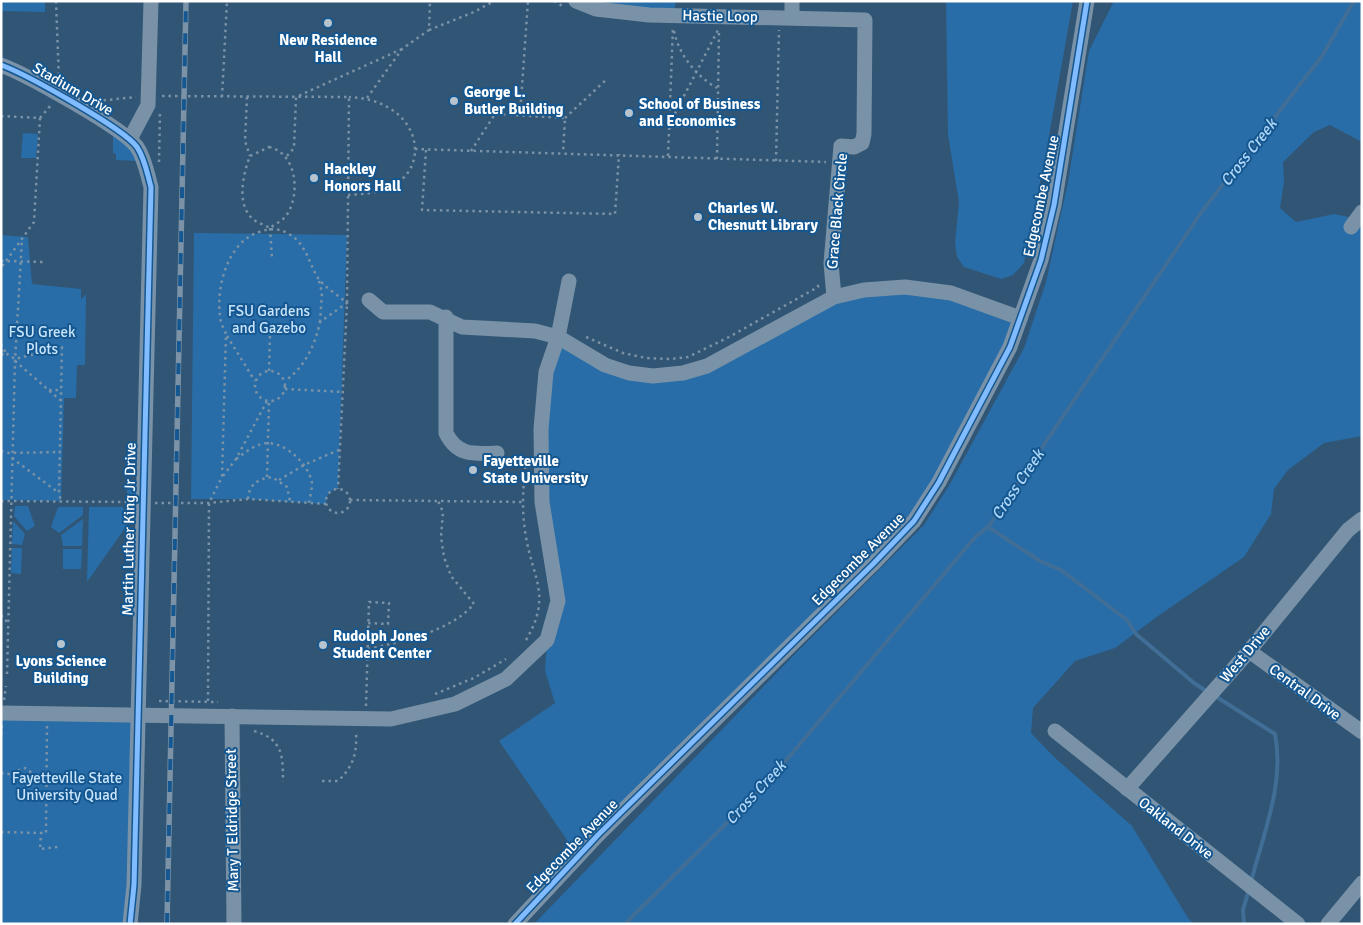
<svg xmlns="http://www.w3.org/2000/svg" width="1363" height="925" font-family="Signika,sans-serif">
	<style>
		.green { fill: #286da7 }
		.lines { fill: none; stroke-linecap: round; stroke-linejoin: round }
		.stream { stroke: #406e96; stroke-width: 4 }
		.path { stroke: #7992a7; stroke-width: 2.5; stroke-dasharray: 2.5 4; stroke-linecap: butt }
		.minor { stroke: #7992a7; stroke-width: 15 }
		.rail-casing { stroke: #7b92a7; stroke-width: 5.5 }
		.rail { stroke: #155790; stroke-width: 4; stroke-dasharray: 11; stroke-linecap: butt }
		.cycleway-casing { stroke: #155790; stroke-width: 8 }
		.cycleway { stroke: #80bcff; stroke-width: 5 }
		.poi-dot { fill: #b7c4ce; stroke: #155790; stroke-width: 2 }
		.labels { text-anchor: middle; stroke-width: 4; stroke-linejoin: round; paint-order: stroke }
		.street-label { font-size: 15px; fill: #fff; stroke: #155790 }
		.poi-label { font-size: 15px; font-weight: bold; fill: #fff; stroke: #155790; text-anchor: start }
		.park-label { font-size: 15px; fill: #c8e5fc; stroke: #155790 }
		.water-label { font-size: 16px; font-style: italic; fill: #aed7f8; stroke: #155790 }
	</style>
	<rect width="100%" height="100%" fill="#315574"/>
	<g class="green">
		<path d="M 1,1 L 45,1 L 45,12 L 1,11 Z"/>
		<path d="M 576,1 L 676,1 L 673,16 Z"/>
		<path d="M 946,1 L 1073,1 L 1046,153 L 1024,263 L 1013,275 L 1001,279 L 964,267 L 957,257 L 955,243 L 959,202 L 948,135 Z"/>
		<path d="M 1114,1 L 1362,1 L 1362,142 L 1330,125 L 1314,132 L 1283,162 L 1284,182 L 1280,208 L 1296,222 L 1334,214 L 1362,220 L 1362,436 L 1324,443 L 1288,470 L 1274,489 L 1271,514 L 1244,557 L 1158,616 L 1115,648 L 1075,661 L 1033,708 L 1031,733 L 1053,756 L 1132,826 L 1188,918 L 1194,924 L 534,924 L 793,656 L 924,525 L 950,484 L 1024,348 L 1046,282 L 1068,182 L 1089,51 Z"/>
		<path d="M 113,132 L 127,145 L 138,161 L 116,160 L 116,154 L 113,153 Z"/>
		<path d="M 23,133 L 38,134 L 36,158 L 21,158 Z"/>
		<path d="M 194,233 L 347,235 L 338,488 L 328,493 L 326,504 L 248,499 L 191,499 Z"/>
		<path d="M 1,235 L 28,237 L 32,284 L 81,289 L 81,299 L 86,295 L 85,365 L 77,365 L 76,398 L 64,398 L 61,501 L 1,500 Z"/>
		<path d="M 945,292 L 1020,318 L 914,521 L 578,856 L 499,741 L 555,703 L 545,671 L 547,640 L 558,601 L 541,429 L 558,337 L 605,365 L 683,373 L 841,295 Z"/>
		<path d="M 127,482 L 136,483 L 137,498 L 127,498 Z"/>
		<path d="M 15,506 L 28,506 L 35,526 L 27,531 L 14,516 Z"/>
		<path d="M 58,507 L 83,507 L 83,515 L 59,533 L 51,527 Z"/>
		<path d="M 89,507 L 123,507 L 125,512 L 126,508 L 130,507 L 130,521 L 87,582 Z"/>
		<path d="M 83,519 L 82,546 L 63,546 L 61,535 Z"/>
		<path d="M 13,521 L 25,534 L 22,545 L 12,544 Z"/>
		<path d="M 12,548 L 22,548 L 21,574 L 11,573 Z"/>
		<path d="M 63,549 L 82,549 L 81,569 L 63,569 Z"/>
		<path d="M 1,719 L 134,720 L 129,924 L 1,924 Z"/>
	</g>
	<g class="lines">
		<g class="stream">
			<path d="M 988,527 L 1040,561 L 1061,570 L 1127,620 L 1136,634 L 1194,683 L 1209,693"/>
			<path d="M 1215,696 L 1275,734 C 1285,783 1263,835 1251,882"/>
			<path d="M 625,924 L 766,784 L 976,536 L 988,527 L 1203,210 L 1322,56 L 1354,1"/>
			<path d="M 1244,924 L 1243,910 L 1249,889"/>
		</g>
		<g class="path">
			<path d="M 56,1 L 59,80"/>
			<path d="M 554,1 L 564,7"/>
			<path d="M 429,30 L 474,12 L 494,1"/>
			<path d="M 674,31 C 679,55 696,76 717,88"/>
			<path d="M 162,96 L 349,97 L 347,303 L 338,489"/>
			<path d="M 222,97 L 227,1"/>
			<path d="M 247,97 L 245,141 L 250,156"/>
			<path d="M 367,98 L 402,49 L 429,30 L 430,1"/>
			<path d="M 97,101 L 136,97"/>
			<path d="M 520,115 L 528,1"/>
			<path d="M 1,116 L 40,118 L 34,222 L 1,268"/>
			<path d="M 40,118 L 51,105"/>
			<path d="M 565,118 L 607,79"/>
			<path d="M 718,126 L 668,127 L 718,30"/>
			<path d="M 269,147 C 297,153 301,195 286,216 C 282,221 275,224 270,228 C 265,225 257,223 253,219 C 236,205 243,174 250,156 Z"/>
			<path d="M 415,149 L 826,162"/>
			<path d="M 426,150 L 422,210 L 615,214 L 619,154"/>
			<path d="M 471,151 L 495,114 L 565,118 L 563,153"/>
			<path d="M 287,156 L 294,148 L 296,97 L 402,49"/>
			<path d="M 668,156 L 673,27"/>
			<path d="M 717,159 L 719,30"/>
			<path d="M 776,161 L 779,30"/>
			<path d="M 159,162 L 160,112"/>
			<path d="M 348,195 C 364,194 382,193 396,184 C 426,164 418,124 389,108 C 376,100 363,98 349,97"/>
			<path d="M 270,228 L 272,259"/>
			<path d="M 1,261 L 44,262"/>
			<path d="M 319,281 L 322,293 L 320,322"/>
			<path d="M 227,336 L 255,381"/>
			<path d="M 586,337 L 623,353 L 646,358 L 670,359 L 688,357 L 729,337 L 818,287 L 818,283"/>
			<path d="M 1,344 L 6,353 L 1,355"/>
			<path d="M 1,350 L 15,359 L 62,347 L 59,493 L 61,501"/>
			<path d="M 15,361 L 60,400"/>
			<circle cx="270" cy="386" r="15"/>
			<path d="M 269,371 L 270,335"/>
			<path d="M 285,389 L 344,392"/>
			<path d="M 49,390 L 61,390"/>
			<path d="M 1,451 L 9,453 L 61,452"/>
			<path d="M 12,458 L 59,493"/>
			<path d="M 236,459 C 246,452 255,444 267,443 C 287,443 309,465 312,483 C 312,489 310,497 309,503"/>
			<path d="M 223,476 L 236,459 L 267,401"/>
			<path d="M 267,477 L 269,402"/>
			<path d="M 279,480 L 304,465 L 341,449"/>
			<circle cx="338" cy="501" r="12"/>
			<path d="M 248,499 C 249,484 258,479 272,477 L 287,487 L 290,501"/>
			<path d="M 350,500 L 523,502"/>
			<path d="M 1,501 L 129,502"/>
			<path d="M 155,503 L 209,503 L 248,499 L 326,504"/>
			<path d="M 1,615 L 7,622"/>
			<path d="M 526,640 C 552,596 533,579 526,537 C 521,510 523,483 527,456"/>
			<path d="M 368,649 C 401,642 451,631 474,604 L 451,576 L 444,557 L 441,537 L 443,512 L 438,501"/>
			<path d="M 7,674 L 15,361 L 22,239"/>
			<path d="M 435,694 L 474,678 L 506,659"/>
			<path d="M 4,700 L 6,686"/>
			<path d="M 159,701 L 218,702"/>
			<path d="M 208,701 L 209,503 L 222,477 L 226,334 C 224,329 220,322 220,316 C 216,286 228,242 259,232 C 270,228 279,228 289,234 C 306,244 308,261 318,278 C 324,287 338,295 347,303 L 320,322 C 315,345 305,367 285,381"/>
			<path d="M 366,706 L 369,602 L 389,603 L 388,624 L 368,623"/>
			<path d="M 47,726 L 46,833 L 41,833 L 40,849 L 58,847"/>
			<path d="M 254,731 C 283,739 283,756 283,782"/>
			<path d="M 1,741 L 2,725"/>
			<circle cx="24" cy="775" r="7"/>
			<path d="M 1,773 L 17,775"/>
			<path d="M 30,775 L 46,775"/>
			<path d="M 322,781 L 338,781 C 354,766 357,752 356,732"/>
			<path d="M 1,832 L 41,833"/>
		</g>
		<g class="minor">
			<path d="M 576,1 L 596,9 L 649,15 L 865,20 L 864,134 L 862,143 L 854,147 L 841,146 L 831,263 L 834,297"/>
			<path d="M 792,17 L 792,1"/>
			<path d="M 1,65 C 26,74 123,128 137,147 C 145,159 147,173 151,187 L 134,885 L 130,924"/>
			<path d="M 130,139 L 148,105 L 151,1"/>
			<path d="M 1351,227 L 1362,212"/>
			<path d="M 369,300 L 383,312 L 430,312 L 462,327 L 535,331 L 558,337 L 605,365 L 629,373 L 653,376 L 683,373 L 707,366 L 834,297 L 864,290 L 905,287 L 951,293 L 1020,318"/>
			<path d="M 446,317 L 446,433 C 457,456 474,454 497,453"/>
			<path d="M 1249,651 L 1362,732"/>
			<path d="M 1,713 L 391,719 L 455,704 L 506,679 L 547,640 L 558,601 L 542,502 L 541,429 L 546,372 L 558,337 L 569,281"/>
			<path d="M 232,716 L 234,924"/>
			<path d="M 1055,731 L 1298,924"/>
			<path d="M 1127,789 L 1249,651 L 1348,530 L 1362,519"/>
			<path d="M 515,924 L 598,835 L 873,564 L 914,521 L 939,482 L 1010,347 L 1041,260 L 1054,205 L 1087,1"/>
			<path d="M 1328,924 L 1362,883"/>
		</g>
		<defs>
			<path id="rail" d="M 167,924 L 186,1"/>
		</defs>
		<use href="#rail" class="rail-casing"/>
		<use href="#rail" class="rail"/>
		<defs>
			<g id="cycleway">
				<path d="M 1,65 C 26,74 123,128 137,147 C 145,159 147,173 151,187 L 134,885 L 130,924"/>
				<path d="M 515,924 L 598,835 L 873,564 L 914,521 L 939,482 L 1010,347 L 1041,260 L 1054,205 L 1087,1"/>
			</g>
		</defs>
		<use href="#cycleway" class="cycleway-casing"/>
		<use href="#cycleway" class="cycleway"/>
	</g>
	<g class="poi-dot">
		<circle cx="328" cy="23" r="5"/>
		<circle cx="454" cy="101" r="5"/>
		<circle cx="629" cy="113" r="5"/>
		<circle cx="314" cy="178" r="5"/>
		<circle cx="698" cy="217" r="5"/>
		<circle cx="473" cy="470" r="5"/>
		<circle cx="61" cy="644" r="5"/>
		<circle cx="323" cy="645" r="5"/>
	</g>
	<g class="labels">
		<g class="street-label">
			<text transform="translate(720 16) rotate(1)" y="5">Hastie Loop</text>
			<text transform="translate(73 89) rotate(30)" y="5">Stadium Drive</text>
			<text transform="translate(1041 196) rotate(-78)" y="5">Edgecombe Avenue</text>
			<text transform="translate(837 211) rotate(-85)" y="5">Grace Black Circle</text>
			<text transform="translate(129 529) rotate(-89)" y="5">Martin Luther King Jr Drive</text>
			<text transform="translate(858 559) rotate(-45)" y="5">Edgecombe Avenue</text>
			<text transform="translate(1245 654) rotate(-50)" y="5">West Drive</text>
			<text transform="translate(1305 692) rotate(36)" y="5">Central Drive</text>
			<text transform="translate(232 820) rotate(-91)" y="5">Mary T Eldridge Street</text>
			<text transform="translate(1176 828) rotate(38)" y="5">Oakland Drive</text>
			<text transform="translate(572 846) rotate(-46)" y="5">Edgecombe Avenue</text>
		</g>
		<g class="poi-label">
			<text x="328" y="45" text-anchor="middle">New Residence<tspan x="328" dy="17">Hall</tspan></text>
			<text x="464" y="97">George L.<tspan x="464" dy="17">Butler Building</tspan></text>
			<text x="639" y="109">School of Business<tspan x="639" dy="17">and Economics</tspan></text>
			<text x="324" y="174">Hackley<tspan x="324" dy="17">Honors Hall</tspan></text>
			<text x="708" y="213">Charles W.<tspan x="708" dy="17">Chesnutt Library</tspan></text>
			<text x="483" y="466">Fayetteville<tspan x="483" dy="17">State University</tspan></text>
			<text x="333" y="641">Rudolph Jones<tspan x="333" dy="17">Student Center</tspan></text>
			<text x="61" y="666" text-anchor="middle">Lyons Science<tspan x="61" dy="17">Building</tspan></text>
		</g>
		<g class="park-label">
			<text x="269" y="316">FSU Gardens<tspan x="269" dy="17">and Gazebo</tspan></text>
			<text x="42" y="337">FSU Greek<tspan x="42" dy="17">Plots</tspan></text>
			<text x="67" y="783">Fayetteville State<tspan x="67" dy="17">University Quad</tspan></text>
		</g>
		<g class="water-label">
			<text transform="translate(1248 152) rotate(-52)" y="6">Cross Creek</text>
			<text transform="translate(1017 484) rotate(-56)" y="6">Cross Creek</text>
			<text transform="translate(755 792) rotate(-47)" y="6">Cross Creek</text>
		</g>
	</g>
	<rect width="1363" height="925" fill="none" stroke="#ffffff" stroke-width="5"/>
</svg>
